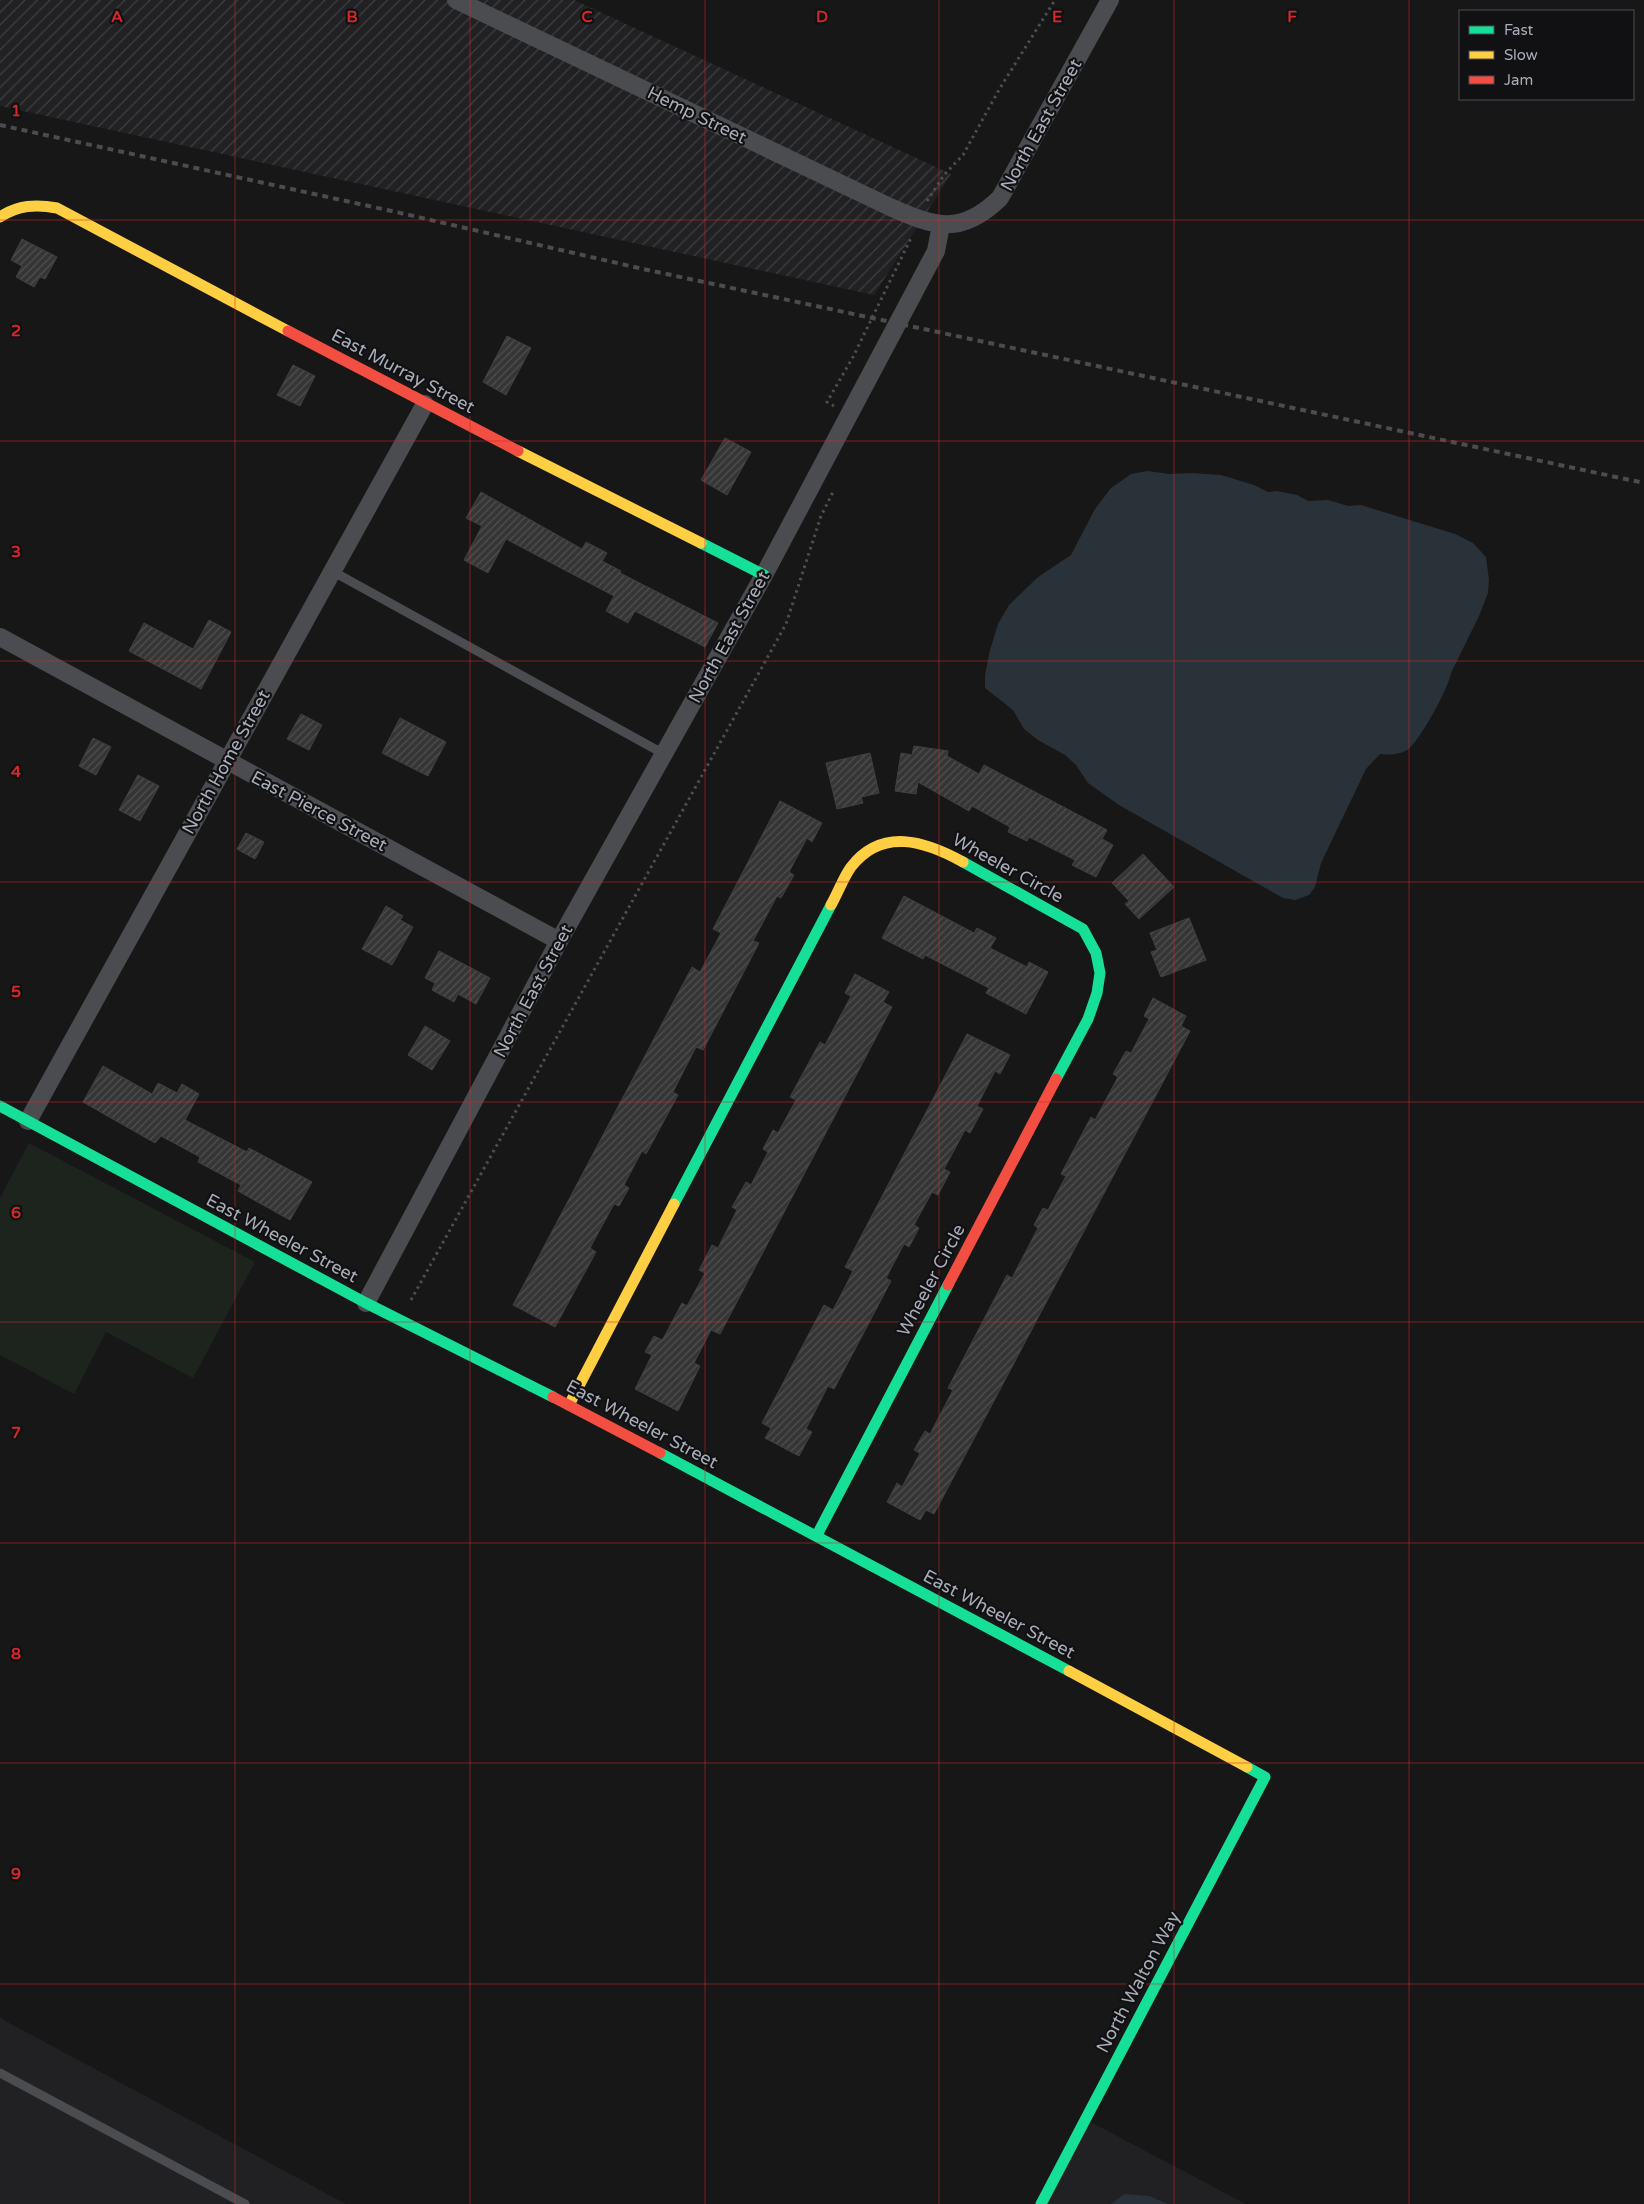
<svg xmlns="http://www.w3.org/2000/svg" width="1644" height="2204" font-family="'Varela Round',sans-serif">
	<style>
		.built { fill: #212123 }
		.industrial { fill: url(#industrial-furrows) }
		.green { fill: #1d241e }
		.water { fill: #2a3239 }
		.building { fill: url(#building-hatch); stroke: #3f4043 }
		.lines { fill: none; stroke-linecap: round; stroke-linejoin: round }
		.path { stroke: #4d4e52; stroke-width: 3; stroke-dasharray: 2.5 4; stroke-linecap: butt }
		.lane { stroke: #4b4c50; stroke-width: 9 }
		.street { stroke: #4b4c50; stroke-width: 18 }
		.fast { stroke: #16e098; stroke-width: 11 }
		.slow { stroke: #ffcf43; stroke-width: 11 }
		.jam { stroke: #f24e42; stroke-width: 11 }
		.rail { stroke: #4b4c4f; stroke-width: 4; stroke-dasharray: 6 5; stroke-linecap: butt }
		.grid { fill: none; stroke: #d62828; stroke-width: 1; stroke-opacity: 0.55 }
		.labels { text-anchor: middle; stroke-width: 4.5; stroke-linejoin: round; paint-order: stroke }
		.street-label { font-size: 18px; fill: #a8adb8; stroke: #111113 }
		.grid-label { font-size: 16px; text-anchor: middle; font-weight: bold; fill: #d62828; stroke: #111113; stroke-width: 4.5; stroke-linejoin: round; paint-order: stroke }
	</style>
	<defs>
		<pattern id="industrial-furrows" width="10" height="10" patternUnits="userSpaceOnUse" patternTransform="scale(1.25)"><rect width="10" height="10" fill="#212123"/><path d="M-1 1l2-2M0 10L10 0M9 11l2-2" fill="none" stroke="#3e3f41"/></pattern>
		<pattern id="building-hatch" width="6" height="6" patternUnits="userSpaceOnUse" patternTransform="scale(1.25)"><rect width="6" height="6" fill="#353536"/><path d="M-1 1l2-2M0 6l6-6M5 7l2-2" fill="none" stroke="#4f5051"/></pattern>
	</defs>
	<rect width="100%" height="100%" fill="#171717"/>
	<g class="built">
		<path d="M 0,2018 L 346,2204 L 0,2204 Z"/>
		<path d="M 1085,2119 L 1246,2204 L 1041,2204 Z"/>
	</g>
	<path class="industrial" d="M 0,0 L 574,0 L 951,174 L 874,295 L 0,106 Z"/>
	<path class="green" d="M 29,1143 L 255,1262 L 193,1378 L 106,1332 L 74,1394 L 0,1355 L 0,1198 Z"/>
	<g class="water">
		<path d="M 1147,471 L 1169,474 L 1191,473 L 1221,475 L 1254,485 L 1268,492 L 1277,491 L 1297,495 L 1308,501 L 1328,500 L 1348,506 L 1361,505 L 1455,534 L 1473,543 L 1486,557 L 1489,580 L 1488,593 L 1479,616 L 1451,673 C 1449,687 1419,743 1407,750 C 1399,755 1389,755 1380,754 L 1366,769 L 1321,863 L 1315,887 L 1309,895 L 1295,900 L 1283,898 L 1119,805 L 1088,783 L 1076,765 L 1065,755 L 1038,740 L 1024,729 L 1013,710 L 985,688 L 985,675 L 990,650 L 998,624 L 1009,605 L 1038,577 L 1071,555 L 1095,509 L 1111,488 L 1131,474 Z"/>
		<path d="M 1124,2194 L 1149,2196 L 1168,2204 L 1111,2204 Z"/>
	</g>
	<g class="building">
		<path d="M 22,239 L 57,257 L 45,279 L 40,277 L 34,287 L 16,277 L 22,266 L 11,260 Z"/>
		<path d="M 507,336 L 531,348 L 506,395 L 483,382 Z"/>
		<path d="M 293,365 L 315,376 L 300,406 L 277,395 Z"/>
		<path d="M 725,438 L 751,452 L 727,495 L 701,480 Z"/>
		<path d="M 481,492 L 582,549 L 586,542 L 607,553 L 602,561 L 621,571 L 620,573 L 718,623 L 705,647 L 635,611 L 628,623 L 606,611 L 614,596 L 506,539 L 488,573 L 464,560 L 482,526 L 466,518 Z"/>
		<path d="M 209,620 L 231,632 L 201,689 L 129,651 L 144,623 L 193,649 Z"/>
		<path d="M 301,714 L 322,725 L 309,750 L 287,739 Z"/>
		<path d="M 400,718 L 446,742 L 428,776 L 382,753 Z"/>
		<path d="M 93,738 L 111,747 L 96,775 L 79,766 Z"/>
		<path d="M 914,746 L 948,751 L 947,756 L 979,774 L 984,765 L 1107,830 L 1102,839 L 1113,845 L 1096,877 L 1072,865 L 1075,860 L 1029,837 L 1027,841 L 1008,832 L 1010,827 L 972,806 L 969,811 L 918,782 L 916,794 L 895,791 L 901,753 L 912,755 Z"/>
		<path d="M 870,753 L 879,793 L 861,797 L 863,803 L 837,809 L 826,763 Z"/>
		<path d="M 138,775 L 159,786 L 140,821 L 119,810 Z"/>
		<path d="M 780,801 L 822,823 L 812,842 L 807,838 L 789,872 L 794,875 L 781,898 L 777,896 L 753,941 L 759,943 L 703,1050 L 696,1047 L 673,1092 L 678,1095 L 646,1154 L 642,1151 L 624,1185 L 629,1188 L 619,1206 L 614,1204 L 590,1248 L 596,1252 L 555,1327 L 513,1305 L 692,967 L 700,972 L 721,933 L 713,929 Z"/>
		<path d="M 246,833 L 264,842 L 255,859 L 237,849 Z"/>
		<path d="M 1143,854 L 1174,887 L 1139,919 L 1125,904 L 1129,901 L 1112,883 Z"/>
		<path d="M 904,896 L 974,933 L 977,928 L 996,938 L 990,948 L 1027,967 L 1029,962 L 1048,972 L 1026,1014 L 986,993 L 989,988 L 925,955 L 923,959 L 882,938 Z"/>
		<path d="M 386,906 L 403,916 L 400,920 L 413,927 L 392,965 L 362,949 Z"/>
		<path d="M 1189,918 L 1206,960 L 1161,977 L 1151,952 L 1157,950 L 1150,933 Z"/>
		<path d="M 439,951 L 490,978 L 476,1004 L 458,994 L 454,1002 L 432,990 L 435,983 L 425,978 Z"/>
		<path d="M 855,974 L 889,992 L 883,1002 L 892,1007 L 720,1334 L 711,1330 L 694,1363 L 700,1366 L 678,1411 L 635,1389 L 652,1355 L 645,1352 L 654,1336 L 662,1340 L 664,1337 L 682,1303 L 687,1306 L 705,1273 L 699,1270 L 712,1245 L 718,1248 L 737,1210 L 732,1207 L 746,1182 L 751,1185 L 768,1152 L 763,1149 L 773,1130 L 778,1133 L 796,1100 L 790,1097 L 820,1042 L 825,1045 L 851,996 L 845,993 Z"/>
		<path d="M 1153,998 L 1186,1016 L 1181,1026 L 1190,1031 L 934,1514 L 926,1510 L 920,1520 L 887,1502 L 897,1483 L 902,1487 L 920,1453 L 914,1450 L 925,1431 L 930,1434 L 953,1390 L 948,1388 L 1007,1275 L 1012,1278 L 1038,1228 L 1034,1225 L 1043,1208 L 1048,1210 L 1066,1176 L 1061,1174 L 1091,1117 L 1095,1120 L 1118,1077 L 1113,1074 L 1126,1051 L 1131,1053 L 1149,1019 L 1144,1016 Z"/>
		<path d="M 425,1026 L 450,1041 L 432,1070 L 408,1055 Z"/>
		<path d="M 967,1034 L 1010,1055 L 1000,1074 L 995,1071 L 977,1106 L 983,1109 L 970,1133 L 965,1130 L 944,1169 L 950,1172 L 938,1195 L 932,1192 L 914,1225 L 919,1228 L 909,1247 L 904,1244 L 886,1278 L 891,1281 L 834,1389 L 828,1386 L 806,1429 L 812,1432 L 799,1456 L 765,1438 L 771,1428 L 762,1423 L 824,1305 L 833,1310 L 844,1289 L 853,1271 L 845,1267 Z"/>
		<path d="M 103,1066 L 152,1094 L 158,1083 L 177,1093 L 182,1084 L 199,1094 L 185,1120 L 247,1152 L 249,1148 L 312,1182 L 290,1220 L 238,1191 L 241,1185 L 198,1162 L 200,1157 L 161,1136 L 155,1143 L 83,1102 Z"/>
	</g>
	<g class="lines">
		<g class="path">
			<path d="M 927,201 L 944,175 L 963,155 L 1000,88 L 1055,0"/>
			<path d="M 834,406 L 827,402 L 853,357 L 912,236"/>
			<path d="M 411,1300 L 786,624 L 821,516 L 833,492"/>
		</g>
		<g class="lane">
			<path d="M 332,571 L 664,754"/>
			<path d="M 0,2073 L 245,2204"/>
		</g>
		<g class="street">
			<path d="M 456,0 L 890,207 C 935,227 961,236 1000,198 L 1110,0"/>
			<path d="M 0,637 L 559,941"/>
			<path d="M 28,1121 L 425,404"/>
			<path d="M 366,1303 L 559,941 L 764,575 L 936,251 L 941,225"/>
		</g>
		<g class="fast">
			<path d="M 701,543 L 764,575"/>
			<path d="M 963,862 L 1083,929 L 1096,953 L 1100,973 L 1097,993 L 1088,1019 L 1056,1079"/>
			<path d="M 0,1106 L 366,1303 L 553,1397"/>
			<path d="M 674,1204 L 831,905"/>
			<path d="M 660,1453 L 1069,1671"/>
			<path d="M 817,1535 L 948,1285"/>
			<path d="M 1041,2204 L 1265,1777 L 1247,1767"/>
		</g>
		<g class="slow">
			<path d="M 0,217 C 18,205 36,204 57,208 L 288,331"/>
			<path d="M 518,451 L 701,543"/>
			<path d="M 831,905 C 838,893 843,878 851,867 C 882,827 925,841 963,862"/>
			<path d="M 569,1405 L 674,1204"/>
			<path d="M 1069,1671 L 1247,1767"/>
		</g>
		<g class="jam">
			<path d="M 288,331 L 518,451"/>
			<path d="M 948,1285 L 1056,1079"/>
			<path d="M 553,1397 L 660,1453"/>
		</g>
		<path class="rail" d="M 0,125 L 396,212 L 643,269 L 1644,483"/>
	</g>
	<path class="grid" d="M 235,0 L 235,2204M 470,0 L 470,2204M 705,0 L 705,2204M 939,0 L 939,2204M 1174,0 L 1174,2204M 1409,0 L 1409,2204M 0,220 L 1644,220M 0,441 L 1644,441M 0,661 L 1644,661M 0,882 L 1644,882M 0,1102 L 1644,1102M 0,1322 L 1644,1322M 0,1543 L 1644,1543M 0,1763 L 1644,1763M 0,1984 L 1644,1984"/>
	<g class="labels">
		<g class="street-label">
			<text transform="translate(697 115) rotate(26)" y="6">Hemp Street</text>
			<text transform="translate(1041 125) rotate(-61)" y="6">North East Street</text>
			<text transform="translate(403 371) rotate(28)" y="6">East Murray Street</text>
			<text transform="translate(729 637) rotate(-61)" y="6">North East Street</text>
			<text transform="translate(226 762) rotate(-61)" y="6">North Home Street</text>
			<text transform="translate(319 811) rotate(28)" y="6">East Pierce Street</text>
			<text transform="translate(1008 868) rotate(29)" y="6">Wheeler Circle</text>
			<text transform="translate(533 991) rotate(-62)" y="6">North East Street</text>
			<text transform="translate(282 1238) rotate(28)" y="6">East Wheeler Street</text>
			<text transform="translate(931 1280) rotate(-62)" y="6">Wheeler Circle</text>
			<text transform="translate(642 1424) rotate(28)" y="6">East Wheeler Street</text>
			<text transform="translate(999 1614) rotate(28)" y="6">East Wheeler Street</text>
			<text transform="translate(1138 1982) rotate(-62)" y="6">North Walton Way</text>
		</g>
	</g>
	<g class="grid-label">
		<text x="117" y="22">A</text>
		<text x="352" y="22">B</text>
		<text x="587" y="22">C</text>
		<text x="822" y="22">D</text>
		<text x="1057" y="22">E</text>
		<text x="1292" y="22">F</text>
		<text x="16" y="116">1</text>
		<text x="16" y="336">2</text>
		<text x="16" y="557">3</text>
		<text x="16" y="777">4</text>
		<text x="16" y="997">5</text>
		<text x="16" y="1218">6</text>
		<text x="16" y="1438">7</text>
		<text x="16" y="1659">8</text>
		<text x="16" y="1879">9</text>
	</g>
	<rect x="1459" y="10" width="175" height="90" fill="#111113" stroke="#4d4f55"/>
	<rect x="1469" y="26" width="25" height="8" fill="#16e098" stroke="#4d4f55"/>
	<text x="1504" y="35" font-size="15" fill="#a8adb8">Fast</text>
	<rect x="1469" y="51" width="25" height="8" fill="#ffcf43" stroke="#4d4f55"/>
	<text x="1504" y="60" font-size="15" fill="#a8adb8">Slow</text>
	<rect x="1469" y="76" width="25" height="8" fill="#f24e42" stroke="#4d4f55"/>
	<text x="1504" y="85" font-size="15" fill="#a8adb8">Jam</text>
</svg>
